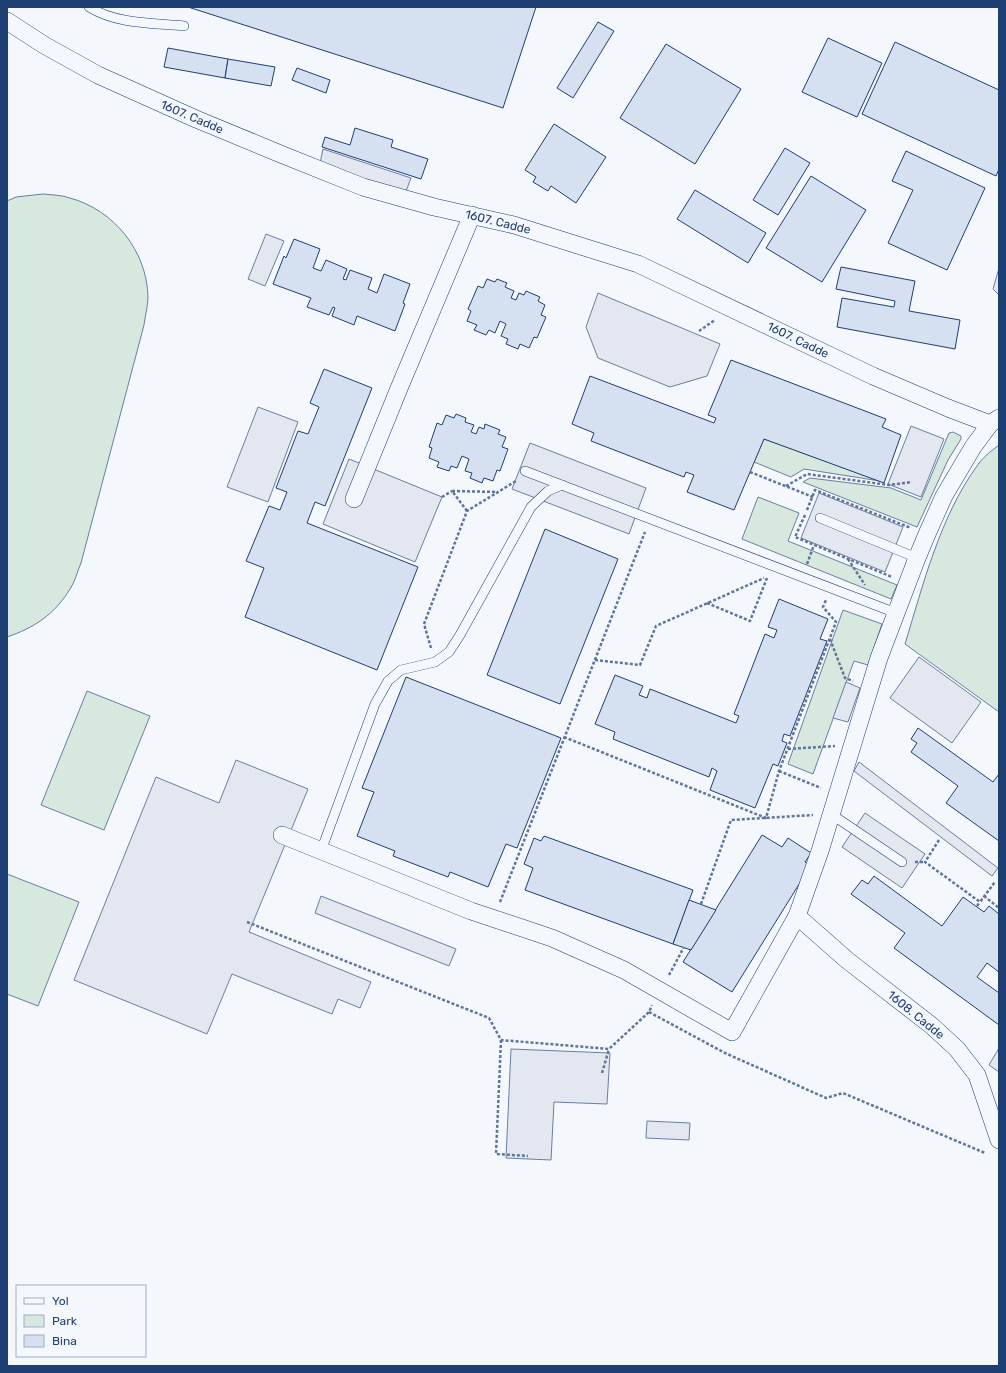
<svg xmlns="http://www.w3.org/2000/svg" width="1006" height="1373" font-family="Rubik,sans-serif">
	<style>
		.green { fill: #d7e8df; stroke: #687fa3 }
		.parking { fill: #e3e8f0; stroke: #687fa3 }
		.building { fill: #d5e0f0; stroke: #1d3f73 }
		.lines { fill: none; stroke-linecap: round; stroke-linejoin: round }
		.lane-casing { stroke: #1d3f73; stroke-width: 10 }
		.street-casing { stroke: #1d3f73; stroke-width: 18 }
		.path { stroke: #5e769c; stroke-width: 2.5; stroke-dasharray: 3 2; stroke-linecap: butt }
		.lane { stroke: #f4f7fb; stroke-width: 9 }
		.street { stroke: #f4f7fb; stroke-width: 17 }
		.labels { text-anchor: middle; stroke-width: 3; stroke-linejoin: round; paint-order: stroke }
		.street-label { font-size: 12px; fill: #1d3f73; stroke: #f4f7fb }
	</style>
	<rect width="100%" height="100%" fill="#f4f7fb"/>
	<g class="green">
		<path d="M 43,194 C 52,195 62,195 70,198 C 114,210 147,251 148,297 C 148,306 145,316 144,325 L 81,563 C 77,572 75,582 70,589 C 55,614 34,628 7,637 L 7,201 L 16,197 Z"/>
		<path d="M 953,432 L 961,436 L 961,439 L 948,460 L 917,527 L 803,482 L 810,478 L 891,488 L 921,500 L 949,433 Z"/>
		<path d="M 764,439 L 880,481 L 804,469 L 791,477 L 754,462 Z"/>
		<path d="M 999,445 L 999,712 L 905,644 C 923,585 940,517 977,466 C 982,458 991,451 999,445 Z"/>
		<path d="M 758,497 L 799,513 L 788,541 L 897,585 L 891,599 L 742,539 Z"/>
		<path d="M 843,610 L 882,624 L 868,665 L 854,661 L 813,774 L 788,764 Z"/>
		<path d="M 87,691 L 150,716 L 104,830 L 41,805 Z"/>
		<path d="M 7,874 L 79,902 L 38,1006 L 7,994 Z"/>
	</g>
	<g class="parking">
		<path d="M 323,149 L 411,178 L 405,194 L 320,163 Z"/>
		<path d="M 266,234 L 284,241 L 265,286 L 248,279 Z"/>
		<path d="M 999,268 L 999,295 L 993,289 Z"/>
		<path d="M 598,293 L 720,344 L 707,376 L 670,387 L 598,358 L 586,327 Z"/>
		<path d="M 258,407 L 298,422 L 268,502 L 227,487 Z"/>
		<path d="M 911,426 L 944,439 L 921,497 L 888,484 Z"/>
		<path d="M 530,443 L 646,488 L 629,534 L 512,489 Z"/>
		<path d="M 349,459 L 442,497 L 415,562 L 323,524 Z"/>
		<path d="M 819,493 L 903,527 L 885,572 L 801,538 Z"/>
		<path d="M 919,657 L 981,702 L 952,743 L 890,698 Z"/>
		<path d="M 846,682 L 860,688 L 848,722 L 833,718 Z"/>
		<path d="M 236,760 L 308,789 L 249,932 L 371,982 L 360,1008 L 338,999 L 332,1014 L 232,974 L 207,1034 L 74,980 L 156,777 L 219,803 Z"/>
		<path d="M 859,762 L 998,868 L 992,876 L 854,771 Z"/>
		<path d="M 865,813 L 925,854 L 902,888 L 842,847 Z"/>
		<path d="M 321,896 L 456,949 L 449,966 L 315,913 Z"/>
		<path d="M 999,1048 L 999,1072 L 989,1065 Z"/>
		<path d="M 511,1049 L 610,1053 L 607,1104 L 554,1102 L 551,1160 L 506,1158 Z"/>
		<path d="M 647,1121 L 690,1123 L 689,1140 L 646,1138 Z"/>
	</g>
	<g class="building">
		<path d="M 188,7 L 536,7 L 503,108 Z"/>
		<path d="M 598,22 L 614,31 L 573,98 L 557,88 Z"/>
		<path d="M 828,38 L 882,63 L 857,117 L 802,92 Z"/>
		<path d="M 895,42 L 999,90 L 999,169 L 996,176 L 862,114 Z"/>
		<path d="M 666,44 L 741,89 L 695,164 L 620,118 Z"/>
		<path d="M 168,48 L 228,59 L 225,78 L 164,67 Z"/>
		<path d="M 228,59 L 275,67 L 271,86 L 225,78 Z"/>
		<path d="M 297,68 L 330,80 L 326,93 L 292,80 Z"/>
		<path d="M 554,124 L 606,157 L 576,203 L 551,186 L 548,191 L 533,182 L 536,177 L 525,170 Z"/>
		<path d="M 355,128 L 393,140 L 391,147 L 428,159 L 421,179 L 322,147 L 325,137 L 350,145 Z"/>
		<path d="M 785,148 L 810,163 L 778,215 L 753,200 Z"/>
		<path d="M 906,151 L 985,188 L 947,270 L 888,243 L 913,190 L 892,181 Z"/>
		<path d="M 811,176 L 866,210 L 822,282 L 766,248 Z"/>
		<path d="M 695,190 L 766,233 L 748,263 L 677,219 Z"/>
		<path d="M 294,239 L 320,249 L 313,268 L 321,271 L 326,260 L 347,269 L 343,279 L 346,280 L 350,270 L 372,278 L 368,289 L 377,293 L 384,274 L 410,284 L 403,303 L 405,304 L 395,331 L 357,316 L 354,325 L 332,316 L 335,308 L 333,307 L 329,315 L 307,307 L 311,298 L 273,284 L 284,256 L 286,258 Z"/>
		<path d="M 841,267 L 915,281 L 909,311 L 960,320 L 955,349 L 837,327 L 842,298 L 894,307 L 895,301 L 836,289 Z"/>
		<path d="M 487,279 L 495,282 L 497,279 L 507,283 L 505,287 L 514,291 L 511,298 L 516,300 L 519,293 L 524,295 L 526,291 L 540,297 L 538,301 L 545,305 L 541,315 L 546,317 L 537,338 L 534,337 L 529,348 L 520,344 L 518,349 L 506,344 L 508,339 L 501,336 L 506,324 L 500,321 L 495,333 L 489,330 L 486,335 L 474,330 L 477,325 L 467,321 L 471,311 L 468,309 L 478,286 L 483,288 Z"/>
		<path d="M 731,360 L 886,419 L 882,427 L 901,435 L 884,483 L 764,439 L 734,510 L 687,492 L 694,475 L 686,472 L 684,477 L 591,441 L 594,433 L 572,424 L 590,376 L 714,423 L 716,418 L 708,415 Z"/>
		<path d="M 324,369 L 372,388 L 325,506 L 315,502 L 307,523 L 418,567 L 377,670 L 245,617 L 264,568 L 246,561 L 269,506 L 280,510 L 287,492 L 276,488 L 298,431 L 308,434 L 319,407 L 310,403 Z"/>
		<path d="M 456,414 L 466,418 L 465,422 L 474,425 L 471,432 L 476,434 L 479,427 L 484,429 L 485,424 L 500,430 L 498,434 L 506,437 L 502,447 L 508,449 L 500,471 L 497,470 L 493,481 L 484,478 L 482,483 L 470,478 L 472,473 L 465,471 L 469,459 L 462,456 L 457,468 L 451,466 L 449,471 L 437,467 L 439,462 L 429,458 L 432,448 L 429,447 L 437,423 L 442,425 L 446,415 L 454,418 Z"/>
		<path d="M 545,529 L 618,559 L 560,704 L 487,675 Z"/>
		<path d="M 779,599 L 828,619 L 820,639 L 827,641 L 790,736 L 784,734 L 782,741 L 787,743 L 778,766 L 773,764 L 755,808 L 710,790 L 717,771 L 712,768 L 709,777 L 613,739 L 615,732 L 595,724 L 615,675 L 643,686 L 639,695 L 647,698 L 650,689 L 736,723 L 739,716 L 734,714 L 765,634 L 774,638 L 777,630 L 768,627 Z"/>
		<path d="M 406,677 L 561,738 L 517,848 L 506,844 L 488,887 L 450,872 L 448,877 L 393,856 L 395,851 L 357,836 L 374,792 L 362,788 Z"/>
		<path d="M 918,728 L 993,782 L 999,774 L 999,841 L 946,803 L 958,786 L 911,752 L 917,743 L 911,739 Z"/>
		<path d="M 762,835 L 782,847 L 788,838 L 811,853 L 805,862 L 811,865 L 732,992 L 683,962 Z"/>
		<path d="M 544,836 L 693,890 L 673,944 L 525,890 L 533,868 L 524,864 L 534,838 L 541,841 Z"/>
		<path d="M 874,876 L 942,926 L 963,897 L 984,912 L 989,906 L 999,914 L 999,972 L 987,963 L 977,977 L 999,993 L 999,1025 L 894,948 L 905,933 L 851,894 L 862,880 L 868,884 Z"/>
		<path d="M 689,900 L 716,910 L 691,950 L 673,944 Z"/>
	</g>
	<g class="lines">
		<defs>
			<g id="lane">
				<path d="M 89,7 C 116,24 152,23 184,26"/>
				<path d="M 525,471 L 896,613"/>
				<path d="M 820,518 L 917,558"/>
				<path d="M 831,814 L 902,862"/>
				<path d="M 321,851 L 375,704 L 388,681 L 401,670 L 435,662 L 449,652 L 460,635 L 531,507 L 548,491 L 562,485"/>
			</g>
			<g id="street">
				<path d="M 7,21 L 44,45 L 98,75 L 196,119 L 283,155 L 363,187 L 434,207 L 514,225 L 638,264 L 873,376 L 948,408 L 990,424"/>
				<path d="M 354,499 L 400,386 L 472,215"/>
				<path d="M 282,835 L 471,911 L 552,938 L 624,970 L 732,1032 L 797,916 L 820,851 L 879,658 L 917,558 L 927,534 L 944,496 L 973,447 L 990,424 L 999,418"/>
				<path d="M 797,916 L 847,960 L 932,1026 L 957,1049 L 977,1075 L 999,1140"/>
			</g>
		</defs>
		<use href="#lane" class="lane-casing"/>
		<use href="#street" class="street-casing"/>
		<g class="path">
			<path d="M 699,331 L 715,320"/>
			<path d="M 750,472 L 813,497"/>
			<path d="M 786,486 L 807,474 L 889,485 L 912,482"/>
			<path d="M 442,497 L 452,491"/>
			<path d="M 807,510 L 815,490 L 911,528"/>
			<path d="M 467,511 L 452,491 L 498,492"/>
			<path d="M 805,515 L 795,537 L 892,577"/>
			<path d="M 848,559 L 865,585"/>
			<path d="M 807,564 L 814,545"/>
			<path d="M 707,603 L 750,621 L 767,578"/>
			<path d="M 830,639 L 845,678 L 853,681"/>
			<path d="M 431,648 L 424,624 L 467,511 L 516,481"/>
			<path d="M 595,660 L 640,665 L 656,626 L 764,578"/>
			<path d="M 564,737 L 766,818 L 779,771 L 836,622 L 823,607 L 826,600"/>
			<path d="M 788,749 L 835,746"/>
			<path d="M 779,771 L 821,788"/>
			<path d="M 939,840 L 925,862 L 980,902 L 995,882"/>
			<path d="M 915,862 L 925,862"/>
			<path d="M 984,896 L 999,908"/>
			<path d="M 500,902 L 645,532"/>
			<path d="M 701,904 L 731,820 L 813,815"/>
			<path d="M 977,906 L 980,902"/>
			<path d="M 247,922 L 489,1018 L 501,1040 L 609,1049 L 649,1012 L 652,1005"/>
			<path d="M 669,975 L 684,947"/>
			<path d="M 649,1012 L 725,1053 L 826,1098 L 843,1093 L 985,1153"/>
			<path d="M 501,1040 L 496,1154 L 528,1156"/>
			<path d="M 602,1073 L 609,1049"/>
		</g>
		<use href="#lane" class="lane"/>
		<use href="#street" class="street"/>
	</g>
	<g class="labels">
		<g class="street-label">
			<text transform="translate(192 117) rotate(23)" y="4">1607. Cadde</text>
			<text transform="translate(498 222) rotate(14)" y="4">1607. Cadde</text>
			<text transform="translate(798 340) rotate(26)" y="4">1607. Cadde</text>
			<text transform="translate(916 1015) rotate(39)" y="4">1608. Cadde</text>
		</g>
	</g>
	<rect width="1006" height="1373" fill="none" stroke="#1d3f73" stroke-width="16"/>
	<rect x="16" y="1285" width="130" height="72" fill="#f4f7fb" stroke="#9eadc5"/>
	<rect x="24" y="1298" width="20" height="6" fill="#f4f7fb" stroke="#9eadc5"/>
	<text x="52" y="1305" font-size="12" fill="#1d3f73">Yol</text>
	<rect x="24" y="1315" width="20" height="12" fill="#d7e8df" stroke="#9eadc5"/>
	<text x="52" y="1325" font-size="12" fill="#1d3f73">Park</text>
	<rect x="24" y="1335" width="20" height="12" fill="#d5e0f0" stroke="#9eadc5"/>
	<text x="52" y="1345" font-size="12" fill="#1d3f73">Bina</text>
</svg>
